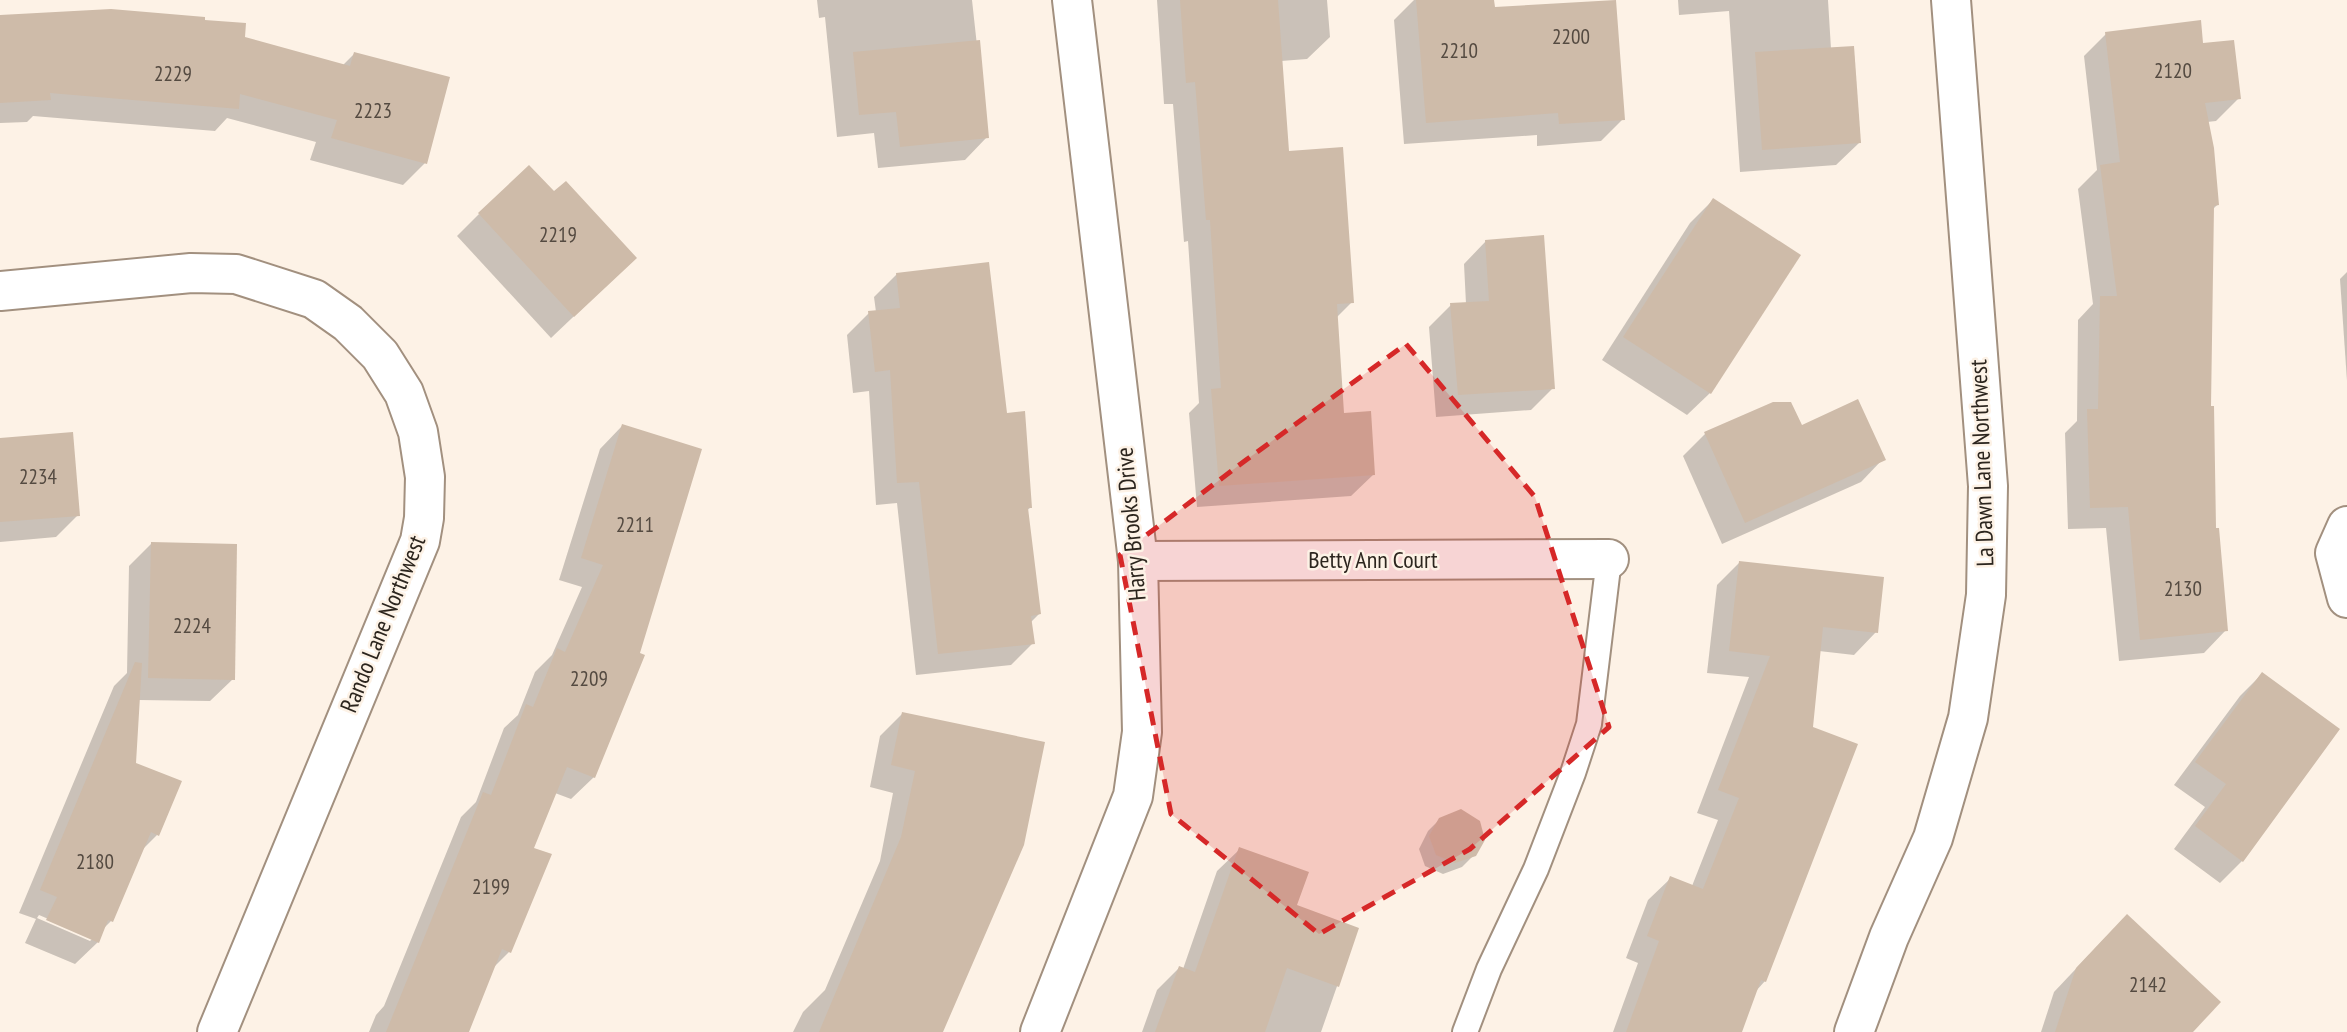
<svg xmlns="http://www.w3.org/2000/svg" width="2347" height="1032" font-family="'PT Sans Narrow',sans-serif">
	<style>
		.shadow { fill: #0003; fill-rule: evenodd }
		.building { fill: #cebba9 }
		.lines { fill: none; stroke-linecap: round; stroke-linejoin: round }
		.service-casing { stroke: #a2907f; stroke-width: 28 }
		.minor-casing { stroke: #a2907f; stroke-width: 42 }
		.service { stroke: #fff; stroke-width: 24 }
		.minor { stroke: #fff; stroke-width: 38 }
		.marked { fill: #d62828; fill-opacity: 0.2; stroke: #d62828; stroke-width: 5; stroke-dasharray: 14 9; stroke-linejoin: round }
		.labels { text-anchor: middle; stroke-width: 5; stroke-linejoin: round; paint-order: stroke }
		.number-label { font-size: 21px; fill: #544a41 }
		.street-label { font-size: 24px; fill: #2c251e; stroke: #fdf2e6 }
	</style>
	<rect width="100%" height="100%" fill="#fdf2e6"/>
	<g class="shadow">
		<path d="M 817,0 L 972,0 L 987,137 L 965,160 L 878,168 L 874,133 L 837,137 L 825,17 L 819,18 Z"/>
		<path d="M 1157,0 L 1327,0 L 1330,37 L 1307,59 L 1281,61 L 1287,153 L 1352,302 L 1336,318 L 1343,415 L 1374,474 L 1351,496 L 1197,507 L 1189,413 L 1199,403 L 1188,241 L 1184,242 L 1173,104 L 1164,104 Z"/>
		<path d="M 1414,0 L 1492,0 L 1493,9 L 1623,119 L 1601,141 L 1537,146 L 1537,135 L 1404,144 L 1394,20 Z"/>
		<path d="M 1678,0 L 1828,0 L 1831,49 L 1859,143 L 1836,165 L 1740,172 L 1729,11 L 1679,15 Z"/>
		<path d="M 0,17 L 203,21 L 243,38 L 342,66 L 355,53 L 425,163 L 403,185 L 310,160 L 316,142 L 227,118 L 215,131 L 33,116 L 27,122 L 0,123 Z"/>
		<path d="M 2106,34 L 2202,45 L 2239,98 L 2216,121 L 2207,122 L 2218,204 L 2212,210 L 2209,407 L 2215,530 L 2226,630 L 2204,653 L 2119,661 L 2106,528 L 2068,529 L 2065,433 L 2077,421 L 2078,320 L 2093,304 L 2078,189 L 2097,170 L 2084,56 Z"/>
		<path d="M 1713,200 L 1710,393 L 1687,415 L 1602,360 L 1690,223 Z"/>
		<path d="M 479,214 L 612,280 L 551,338 L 457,236 Z"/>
		<path d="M 1486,241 L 1553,388 L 1531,410 L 1436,417 L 1429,327 L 1451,305 L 1466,304 L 1464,264 Z"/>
		<path d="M 2347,272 L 2347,381 L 2340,279 Z"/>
		<path d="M 897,274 L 1005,414 L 1030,508 L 1026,511 L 1039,614 L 1030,623 L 1033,643 L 1011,665 L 916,675 L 897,503 L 876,505 L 869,391 L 853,393 L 847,335 L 869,313 L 876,312 L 874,297 Z"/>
		<path d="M 622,426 L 594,777 L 571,799 L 555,793 L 532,849 L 509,952 L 492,969 L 467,1032 L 369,1032 L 376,1015 L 384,1006 L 461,817 L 476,802 L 504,728 L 518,715 L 535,672 L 552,655 L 582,587 L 559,580 L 600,449 Z"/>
		<path d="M 1801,427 L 1883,459 L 1861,482 L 1722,544 L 1683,456 L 1705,434 Z"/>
		<path d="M 0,440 L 78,515 L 56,537 L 0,542 Z"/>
		<path d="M 151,544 L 233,679 L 210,701 L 138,700 L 135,764 L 157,835 L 141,851 L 111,921 L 102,930 L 98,942 L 75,964 L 25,943 L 36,919 L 19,913 L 114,686 L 127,673 L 129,566 ZM 39,915 L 93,938 L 90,941 L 37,918 Z"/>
		<path d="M 1739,563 L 1876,632 L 1854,655 L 1819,651 L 1765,981 L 1756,991 L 1740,1032 L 1613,1032 L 1638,963 L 1626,958 L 1648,900 L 1671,878 L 1692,886 L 1718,820 L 1697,813 L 1749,677 L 1707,673 L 1717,585 Z"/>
		<path d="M 2262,674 L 2242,861 L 2220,883 L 2174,849 L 2205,807 L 2174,785 L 2240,696 Z"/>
		<path d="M 902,714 L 1043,743 L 941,1032 L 793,1032 L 803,1012 L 825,990 L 880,861 L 893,793 L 870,787 L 880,736 Z"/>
		<path d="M 1440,819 L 1474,855 L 1462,867 L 1443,874 L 1425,866 L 1419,849 L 1428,831 Z"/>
		<path d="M 1240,849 L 1294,906 L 1357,929 L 1321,1032 L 1142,1032 L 1157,990 L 1179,968 L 1183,969 L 1217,871 Z"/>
		<path d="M 2104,939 L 2190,1032 L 2041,1032 L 2054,992 Z"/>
	</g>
	<g class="building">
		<path d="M 1180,0 L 1278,0 L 1289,151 L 1343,147 L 1354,303 L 1337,304 L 1344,413 L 1371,411 L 1375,475 L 1219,486 L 1211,389 L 1221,388 L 1210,220 L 1206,220 L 1195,82 L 1186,83 Z"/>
		<path d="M 1416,0 L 1494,0 L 1495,7 L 1616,0 L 1625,120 L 1559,124 L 1558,113 L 1426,123 Z"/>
		<path d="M 111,9 L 205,17 L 205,20 L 246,23 L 245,37 L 350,66 L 354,52 L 450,77 L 427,164 L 331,138 L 337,120 L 240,94 L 239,109 L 50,93 L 51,100 L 0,103 L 0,15 Z"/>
		<path d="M 2201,20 L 2203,43 L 2234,40 L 2241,99 L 2205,103 L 2214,148 L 2219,205 L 2214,206 L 2211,406 L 2214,406 L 2216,528 L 2219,528 L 2228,631 L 2140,640 L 2128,507 L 2090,508 L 2087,409 L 2098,409 L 2100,296 L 2117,296 L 2100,165 L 2120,162 L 2105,32 Z"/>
		<path d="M 980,40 L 989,138 L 900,147 L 896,112 L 859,115 L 853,52 Z"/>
		<path d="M 1854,46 L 1861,143 L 1762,150 L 1755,52 Z"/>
		<path d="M 529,165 L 554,191 L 566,181 L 637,258 L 574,317 L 478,213 Z"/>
		<path d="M 1713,198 L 1801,255 L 1711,394 L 1623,337 Z"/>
		<path d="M 1544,235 L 1555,389 L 1458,395 L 1450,303 L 1489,301 L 1485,240 Z"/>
		<path d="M 989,262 L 1007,413 L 1025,411 L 1032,508 L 1028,508 L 1041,614 L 1031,616 L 1035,644 L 938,654 L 919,482 L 897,483 L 890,370 L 875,372 L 868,311 L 900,308 L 896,273 Z"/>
		<path d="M 1858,399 L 1886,460 L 1745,523 L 1704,432 L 1773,402 L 1791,402 L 1802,425 Z"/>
		<path d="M 622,424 L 702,449 L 640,653 L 645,655 L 595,778 L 567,767 L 534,848 L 552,854 L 511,953 L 502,949 L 469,1032 L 386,1032 L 483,792 L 491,795 L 526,704 L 533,707 L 557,648 L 565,652 L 603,565 L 581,558 Z"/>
		<path d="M 73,432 L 80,516 L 0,522 L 0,438 Z"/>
		<path d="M 151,542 L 237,544 L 235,680 L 148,678 Z"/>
		<path d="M 1739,561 L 1884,577 L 1878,633 L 1823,627 L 1813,727 L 1858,744 L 1766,982 L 1761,980 L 1742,1032 L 1626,1032 L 1659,941 L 1647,936 L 1670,876 L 1703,889 L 1739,798 L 1718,790 L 1770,656 L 1729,651 Z"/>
		<path d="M 135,662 L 142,663 L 136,763 L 182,781 L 159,836 L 151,832 L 113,922 L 108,920 L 99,943 L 46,920 L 57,897 L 40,890 Z"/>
		<path d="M 2262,672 L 2340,729 L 2243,862 L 2195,826 L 2226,784 L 2195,762 Z"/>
		<path d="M 902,712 L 1045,742 L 1024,845 L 943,1032 L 819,1032 L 901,837 L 915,771 L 891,765 Z"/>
		<path d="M 1461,809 L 1480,821 L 1485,840 L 1476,856 L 1455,863 L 1436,855 L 1429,836 L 1439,818 Z"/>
		<path d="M 1239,847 L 1309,872 L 1297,905 L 1359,928 L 1339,987 L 1287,968 L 1265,1032 L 1155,1032 L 1179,966 L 1195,972 Z"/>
		<path d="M 2127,914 L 2221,1002 L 2193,1032 L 2055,1032 L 2076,968 Z"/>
	</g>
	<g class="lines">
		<defs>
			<path id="service" d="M 1465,1032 L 1489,969 L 1536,869 L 1573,773 L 1589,724 L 1609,559"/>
			<g id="minor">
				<path d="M 0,291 L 191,273 L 236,274 L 314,299 L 348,323 L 380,355 L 404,393 L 418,432 L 425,477 L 424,518 L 420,541 L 217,1032"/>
				<path d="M 2347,526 L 2335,553 L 2347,598"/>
				<path d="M 1138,561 L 1609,559"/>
				<path d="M 1040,1032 L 1133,796 L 1142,732 L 1138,561 L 1072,0"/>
				<path d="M 1854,1032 L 1889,937 L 1933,838 L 1968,718 L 1986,595 L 1988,486 L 1951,0"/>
			</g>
		</defs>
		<use href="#service" class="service-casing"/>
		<use href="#minor" class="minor-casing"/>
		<use href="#service" class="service"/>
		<use href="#minor" class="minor"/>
	</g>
	<path class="marked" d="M 1406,344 L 1535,497 L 1609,727 L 1470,849 L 1319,934 L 1171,814 L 1120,555 L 1246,460 Z"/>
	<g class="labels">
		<g class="number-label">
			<text x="1571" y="44">2200</text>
			<text x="1459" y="58">2210</text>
			<text x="2173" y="78">2120</text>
			<text x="173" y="81">2229</text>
			<text x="373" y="118">2223</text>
			<text x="558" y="242">2219</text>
			<text x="38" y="484">2234</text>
			<text x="635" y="532">2211</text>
			<text x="2183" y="596">2130</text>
			<text x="192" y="633">2224</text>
			<text x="589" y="686">2209</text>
			<text x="95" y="869">2180</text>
			<text x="491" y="894">2199</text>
			<text x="2148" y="992">2142</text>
		</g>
		<g class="street-label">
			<text transform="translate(1982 463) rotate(-92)" y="8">La Dawn Lane Northwest</text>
			<text transform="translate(1131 524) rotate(-95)" y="8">Harry Brooks Drive</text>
			<text x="1373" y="568">Betty Ann Court</text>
			<text transform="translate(383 624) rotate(-68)" y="8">Rando Lane Northwest</text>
		</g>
	</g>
</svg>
